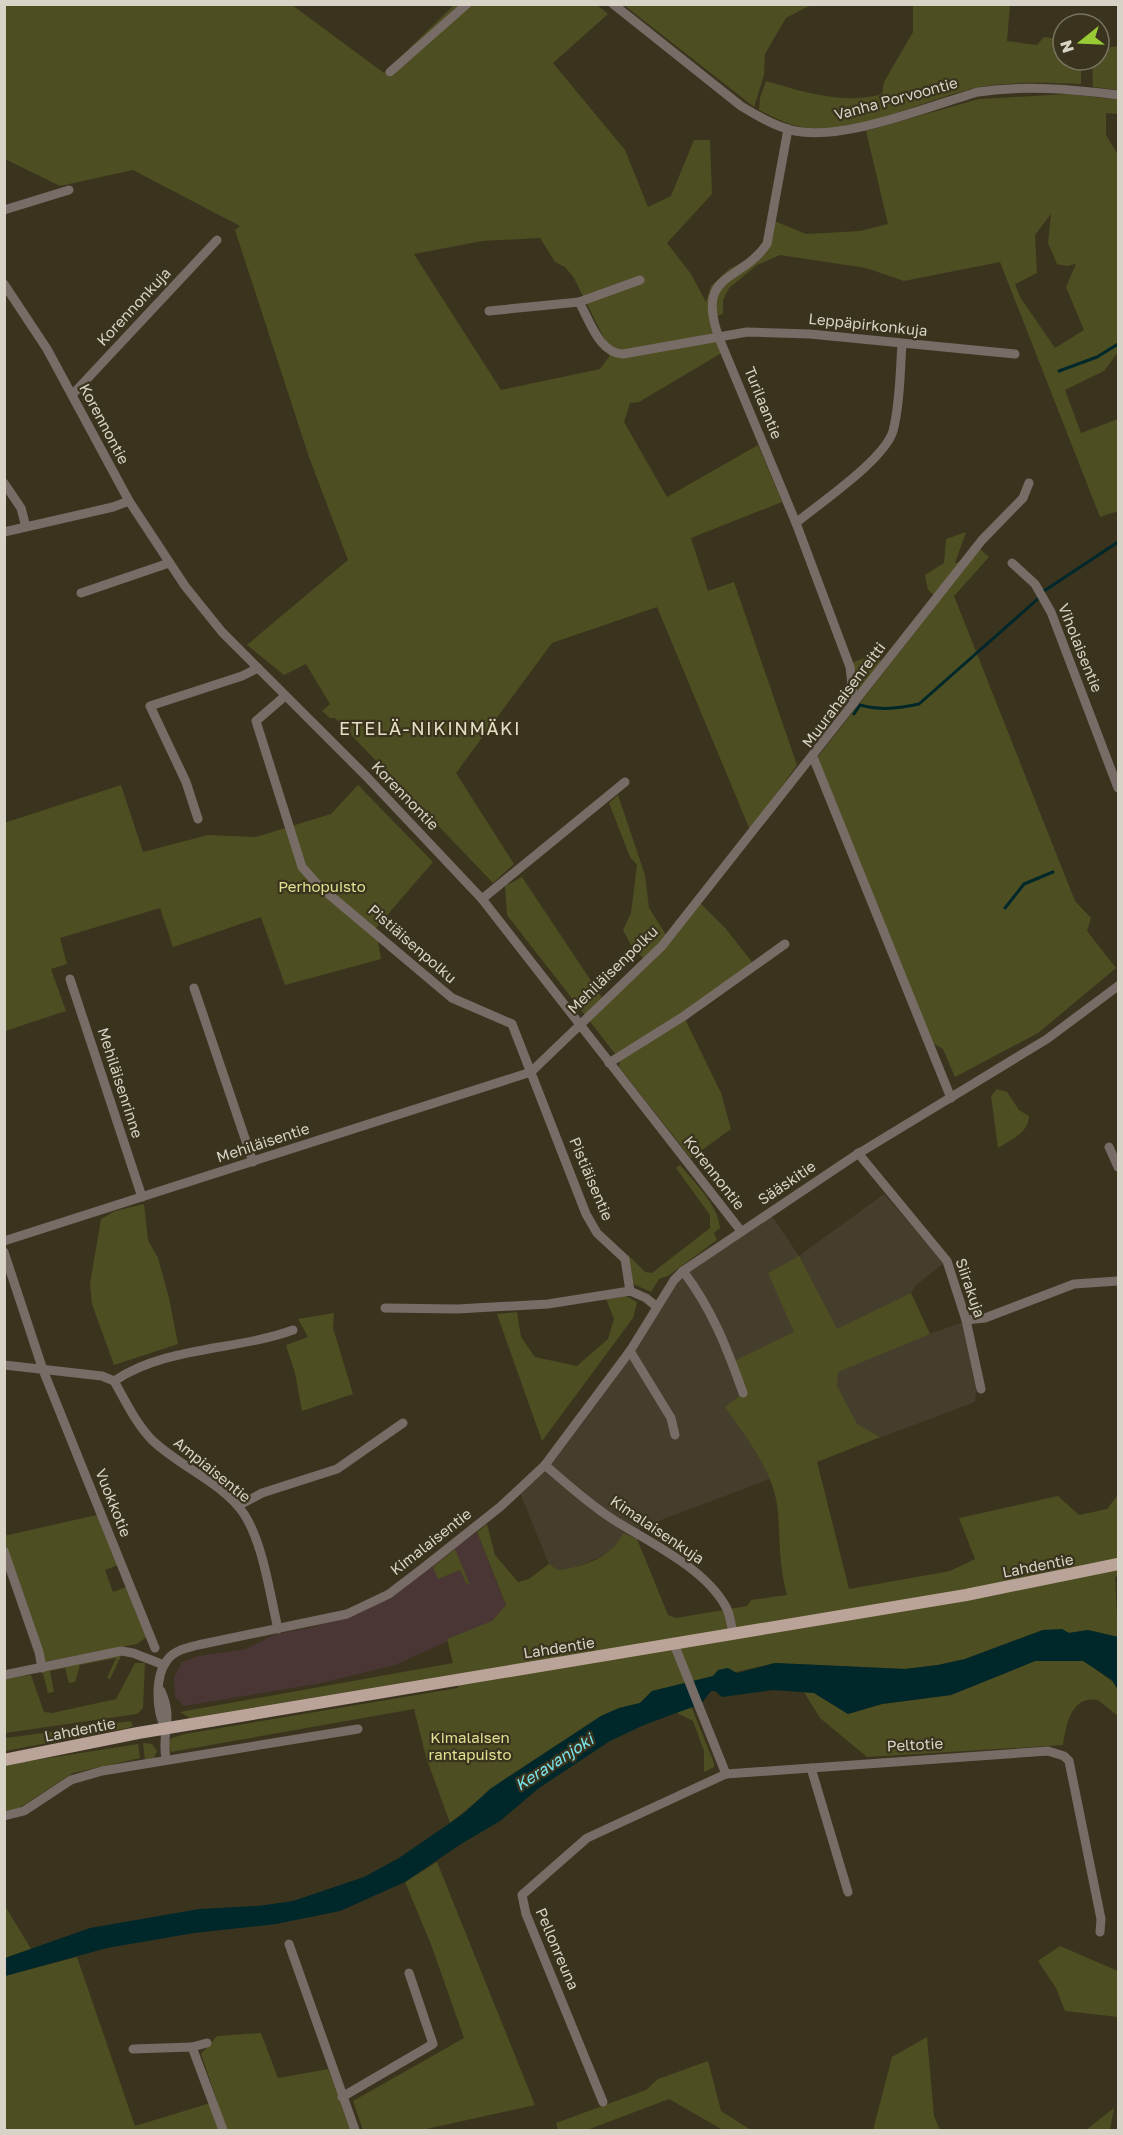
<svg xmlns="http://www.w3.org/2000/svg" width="1123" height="2135" font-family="'Golos Text',sans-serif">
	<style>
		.commercial { fill: #4a3634 }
		.industrial { fill: #463e2d }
		.green { fill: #4d4e21; fill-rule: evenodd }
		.water { fill: #00282b }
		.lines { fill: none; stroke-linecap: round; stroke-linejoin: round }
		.stream { stroke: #00282b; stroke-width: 3 }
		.minor { stroke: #786c67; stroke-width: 9 }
		.major { stroke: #baa398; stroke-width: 12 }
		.labels { text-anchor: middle; stroke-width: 4.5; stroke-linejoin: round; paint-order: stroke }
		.street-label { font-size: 15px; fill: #d7d4c7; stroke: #3a341e }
		.park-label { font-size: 15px; fill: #dfe292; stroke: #3a341e }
		.water-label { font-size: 16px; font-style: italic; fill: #77e5ee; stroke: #3a341e }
		.quarter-label { font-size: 18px; letter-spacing: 1.5px; fill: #e5dec3; stroke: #3a341e }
	</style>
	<rect width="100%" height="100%" fill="#3a341e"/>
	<path class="commercial" d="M 477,1532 L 506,1606 L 492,1621 L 395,1665 L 322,1683 L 184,1706 L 175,1697 L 174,1677 L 182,1662 L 198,1656 L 246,1649 L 276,1634 L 310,1628 L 364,1608 L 389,1594 Z"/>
	<path class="industrial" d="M 884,1194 L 944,1263 L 916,1285 L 911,1293 L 930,1334 L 963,1322 L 977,1383 L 975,1402 L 640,1528 L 637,1539 L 623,1533 L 618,1545 L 600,1557 L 571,1569 L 558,1570 L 549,1564 L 519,1490 L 545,1465 L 674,1280 L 769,1212 L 799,1256 Z"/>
	<g class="green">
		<path d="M 4,5 L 292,5 L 384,73 L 454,5 L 597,5 L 608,14 L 553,63 L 625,150 L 648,207 L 671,196 L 694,140 L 710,140 L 712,194 L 667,243 L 691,274 L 706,302 L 711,286 L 729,269 L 762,252 L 772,220 L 806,234 L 860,231 L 888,224 L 866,131 L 979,99 L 1069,94 L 1118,100 L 1118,114 L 1106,113 L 1106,135 L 1118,155 L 1118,352 L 1104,371 L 1065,390 L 1081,433 L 1118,419 L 1118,511 L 1100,517 L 1000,262 L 904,281 L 866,268 L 780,255 L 757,265 L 729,288 L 723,300 L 723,314 L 712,317 L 725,351 L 639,402 L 630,403 L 624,422 L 667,497 L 758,445 L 782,502 L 691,538 L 708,591 L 734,582 L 797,765 L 750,830 L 657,607 L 552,643 L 456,773 L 514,864 L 493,883 L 335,718 L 330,718 L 322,711 L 330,704 L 306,664 L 284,675 L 247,645 L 348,560 L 309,457 L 235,230 L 240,226 L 133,170 L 60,186 L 5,159 ZM 1051,214 L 1048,243 L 1057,264 L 1067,266 L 1076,264 L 1066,287 L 1084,330 L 1055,348 L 1020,297 L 1015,284 L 1037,273 L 1035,235 ZM 540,238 L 555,262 L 565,267 L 574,278 L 606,342 L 614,350 L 600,369 L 501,390 L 414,254 L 482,241 Z"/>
		<path d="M 624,5 L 811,5 L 786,18 L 765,54 L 764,75 L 754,107 Z"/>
		<path d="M 913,5 L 1010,5 L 1007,41 L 1037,45 L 1044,37 L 1063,39 L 1063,60 L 1081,60 L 1081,84 C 1046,83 1014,81 980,87 C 925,98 853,139 797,126 C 784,123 771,116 759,110 L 760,98 L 766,81 C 803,92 844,105 882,94 L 884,82 L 913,32 Z"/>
		<path d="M 1118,46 L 1118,90 L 1093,87 L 1092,60 L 1099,60 L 1099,49 Z"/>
		<path d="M 966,532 L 955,563 L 967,562 L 979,548 L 989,557 L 954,596 L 1075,901 L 1091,918 L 1087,931 L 1116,968 L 1038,1033 L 955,1077 L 943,1049 L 933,1043 L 817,758 L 940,600 L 928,590 L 925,575 L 944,563 L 946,539 Z"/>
		<path d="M 865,658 L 884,661 L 860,691 L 854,688 L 848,664 Z"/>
		<path d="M 121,785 L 143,852 L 208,835 L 256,837 L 331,814 L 358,785 L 433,862 L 376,928 L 381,959 L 285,985 L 261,917 L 173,947 L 160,908 L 60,938 L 67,964 L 51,969 L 66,1011 L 5,1031 L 4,823 Z"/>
		<path d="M 618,795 L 645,875 L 649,908 L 668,938 L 699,902 L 726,929 L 752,962 L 685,1019 L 721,1093 L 731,1129 L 691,1158 L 619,1067 L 620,1060 L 507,915 L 505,886 L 522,877 L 605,1002 L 646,961 L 632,947 L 623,930 L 631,913 L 637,865 L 630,857 L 609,803 Z"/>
		<path d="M 997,1089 L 1007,1092 L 1019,1110 L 1029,1116 C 1028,1134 1011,1139 998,1148 L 991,1096 Z"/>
		<path d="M 680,1165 C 694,1182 718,1205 720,1228 L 714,1233 L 717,1240 L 668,1276 L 659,1279 L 651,1292 L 629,1282 L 625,1259 L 628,1255 L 645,1272 L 652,1273 L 710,1228 L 710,1215 L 676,1168 Z"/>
		<path d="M 144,1204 L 148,1240 L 158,1258 L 169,1298 L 178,1344 L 114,1365 L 92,1304 L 90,1284 L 101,1219 L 115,1211 Z"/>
		<path d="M 799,1256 L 837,1329 L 911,1293 L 930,1334 L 838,1372 L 837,1386 L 857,1424 L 880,1437 L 817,1462 L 849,1589 L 950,1571 L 975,1559 L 959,1518 L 1058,1496 L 1079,1515 L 1107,1509 L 1118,1495 L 1118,1576 L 1115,1577 L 1118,1637 L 1088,1630 L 1069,1633 L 1043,1630 L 965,1659 L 938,1665 L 905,1669 L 775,1663 L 652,1691 L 640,1703 L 619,1708 L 601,1716 L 503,1780 L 450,1823 L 426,1757 L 414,1709 L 171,1752 L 168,1743 L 172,1738 L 185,1734 L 458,1688 L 455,1674 L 190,1718 L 180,1712 L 453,1663 L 447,1639 L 492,1621 L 506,1605 L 477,1532 L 487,1524 L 495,1555 L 518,1582 L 529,1579 L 549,1564 L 558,1570 C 582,1568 614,1556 623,1533 L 637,1539 L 668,1615 L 676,1618 L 747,1606 L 751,1600 L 787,1595 C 779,1567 780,1541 778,1513 C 776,1474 746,1437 725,1407 L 743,1393 L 732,1362 L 794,1332 L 768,1273 Z"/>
		<path d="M 626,1296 L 637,1302 L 633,1318 L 542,1441 L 497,1314 L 517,1312 L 521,1337 L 535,1357 L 577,1366 L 608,1339 L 614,1319 L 606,1299 Z"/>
		<path d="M 334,1313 L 333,1328 L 353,1394 L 302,1411 L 295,1373 L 286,1345 L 308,1337 L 298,1319 Z"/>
		<path d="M 101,1514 L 121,1564 L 105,1570 L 113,1592 L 129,1586 L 149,1635 L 137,1644 L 43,1662 L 9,1560 L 4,1536 Z"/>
		<path d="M 455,1549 L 470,1585 L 466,1583 L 460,1570 L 438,1579 L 433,1567 Z"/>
		<path d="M 122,1654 L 110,1679 L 107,1678 L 116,1658 L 80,1665 L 75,1682 L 69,1683 L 65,1668 L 50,1671 L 54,1692 L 48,1693 L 42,1670 Z"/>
		<path d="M 1083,1660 L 1117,1685 L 1118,1716 L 1098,1700 C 1071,1695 1066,1725 1063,1745 L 867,1757 L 820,1718 L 804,1692 L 814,1693 L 848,1714 L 882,1704 L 951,1695 L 1035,1661 Z"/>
		<path d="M 135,1663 L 145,1663 L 143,1708 L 137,1714 L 5,1733 L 5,1679 L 31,1675 L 44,1712 L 52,1713 L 116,1699 Z"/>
		<path d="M 691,1706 L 714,1763 L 714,1767 L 704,1772 L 704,1751 L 693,1721 L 675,1712 Z"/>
		<path d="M 131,1721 L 133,1726 L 128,1728 L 5,1751 L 6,1738 Z"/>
		<path d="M 143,1743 L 152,1744 L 157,1751 L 154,1758 L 145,1760 Z"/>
		<path d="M 138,1744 L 140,1758 L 73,1773 L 16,1810 L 5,1811 L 4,1765 Z"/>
		<path d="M 437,1862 L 535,2105 L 422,2130 L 363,2130 L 353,2101 L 464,2038 L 432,1947 L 405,1882 Z"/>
		<path d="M 5,1906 L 31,1949 L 5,1958 L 4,1958 Z"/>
		<path d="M 1060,1946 L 1118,1971 L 1118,2017 L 1065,2011 L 1056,1988 L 1038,1961 Z"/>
		<path d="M 77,1957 L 135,2126 L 217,2101 L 201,2054 L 217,2036 L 261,2033 L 278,2078 L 328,2069 L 351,2130 L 5,2130 L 5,1976 Z"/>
		<path d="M 927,2037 L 934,2116 L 940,2130 L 873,2130 L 892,2057 Z"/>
		<path d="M 708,2061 L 721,2111 L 751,2130 L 723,2130 L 669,2099 L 587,2130 L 558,2130 L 556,2123 L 646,2090 L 658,2079 Z"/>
		<path d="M 1114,2108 L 1110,2130 L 1086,2130 Z"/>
	</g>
	<path class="water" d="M 1062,1629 L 1069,1633 L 1088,1630 L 1118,1637 L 1118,1690 L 1112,1680 L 1083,1661 L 1035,1661 L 951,1695 L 882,1704 L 848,1714 L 814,1693 L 773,1690 L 722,1697 L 715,1691 L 711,1691 L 701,1704 L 644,1725 L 610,1741 L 539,1788 L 500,1821 L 461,1844 L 405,1882 L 340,1911 L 276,1924 L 194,1933 L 107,1948 L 5,1976 L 5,1958 L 90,1928 L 199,1909 L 258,1906 L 293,1901 L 364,1877 L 399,1858 L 463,1814 L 490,1789 L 601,1716 L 619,1708 L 640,1703 L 652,1691 L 713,1676 L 718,1670 L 728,1668 L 737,1673 L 775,1663 L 905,1669 L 938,1665 L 965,1659 L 1043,1630 Z"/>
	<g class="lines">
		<g class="stream">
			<path d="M 1059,371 L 1097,357 L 1118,344"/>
			<path d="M 1044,591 L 1118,542"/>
			<path d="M 854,714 L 860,705 C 881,711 899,708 919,704 L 1040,597"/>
			<path d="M 1005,908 L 1024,884 L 1053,872"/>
		</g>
		<g class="minor">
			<path d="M 613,4 L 741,106 C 757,116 776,127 795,131 C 845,141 929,106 978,92 C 1025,85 1072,89 1118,95"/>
			<path d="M 390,72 L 467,4"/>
			<path d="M 788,129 L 767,244 C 739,284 695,271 719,338 L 796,523 L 850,667 L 854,703"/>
			<path d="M 4,210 L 69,190"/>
			<path d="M 4,284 L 47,349 L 129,501 L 185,586 L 222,632 L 366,776 L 482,899 L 741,1231"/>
			<path d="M 579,302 C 590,321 599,353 623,354 L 747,332 L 810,334 L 1015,354"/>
			<path d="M 489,311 L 579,302 L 640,280"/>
			<path d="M 72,395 L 217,240"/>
			<path d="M 4,483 L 21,508 L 26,527"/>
			<path d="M 796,523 C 821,502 884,460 893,431 C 900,404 900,372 902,344"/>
			<path d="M 4,532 L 113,507 L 129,501"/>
			<path d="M 1012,563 L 1035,584 L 1051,612 L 1118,788"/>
			<path d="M 81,593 L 169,563"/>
			<path d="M 285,696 L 256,721 L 302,867 L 319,886 L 452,998 L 512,1024 L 586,1214 L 597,1233 L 625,1259 L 630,1291"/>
			<path d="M 813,757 L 951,1098"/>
			<path d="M 198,819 L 186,782 L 150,706 L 242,676 L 258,668"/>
			<path d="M 482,899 L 625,782"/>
			<path d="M 70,979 L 142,1197"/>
			<path d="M 194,988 L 253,1162"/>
			<path d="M 609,1063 L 684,1016 L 785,944"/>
			<path d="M 1109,1147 L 1118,1167"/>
			<path d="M 858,1153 L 947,1261 L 966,1320 L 981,1389"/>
			<path d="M 4,1241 L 531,1072 L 662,946 L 982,540 L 1023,498 L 1029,483"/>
			<path d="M 4,1252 L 43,1370 L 155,1648"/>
			<path d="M 683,1271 C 712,1309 727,1348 743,1393"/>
			<path d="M 385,1308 L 457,1309 L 548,1304 L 630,1291 L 646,1298 L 657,1307"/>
			<path d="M 966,1320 L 985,1318 L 1074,1284 L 1118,1281"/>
			<path d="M 630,1351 L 671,1418 L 675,1435"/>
			<path d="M 4,1365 L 102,1376 L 114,1381"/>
			<path d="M 114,1381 C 125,1400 135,1422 151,1439 C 178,1466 222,1482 244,1514 C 263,1543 270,1595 278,1629"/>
			<path d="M 114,1381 C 166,1346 235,1351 293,1330"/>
			<path d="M 545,1465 C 567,1484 589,1504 614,1520 C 649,1542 705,1568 726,1607 C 730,1614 731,1625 733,1633"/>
			<path d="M 238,1506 L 262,1493 L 337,1469 L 403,1423"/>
			<path d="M 4,1551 L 39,1652 L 42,1668"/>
			<path d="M 674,1644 L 726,1774"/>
			<path d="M 4,1675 L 121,1651 L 133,1653 L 164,1665"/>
			<path d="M 161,1691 C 174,1720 161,1731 166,1759"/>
			<path d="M 166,1729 C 156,1712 154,1676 168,1659 C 175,1650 187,1648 198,1645 L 347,1614 L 389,1594 L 423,1568 L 500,1507 L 545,1465 L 630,1351 L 674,1280 L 683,1271 L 856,1155 L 1047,1039 L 1118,986"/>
			<path d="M 811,1768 L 848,1892"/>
			<path d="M 4,1816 L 24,1811 L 71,1780 L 102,1771 L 358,1729"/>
			<path d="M 289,1944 L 355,2130"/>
			<path d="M 192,2047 L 207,2043"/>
			<path d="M 133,2049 L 192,2047 L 223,2130"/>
			<path d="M 342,2097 L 433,2044 L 409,1973"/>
			<path d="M 603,2102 L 526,1914 L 522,1895 L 587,1838 L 726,1774 L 1048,1751 L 1064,1756 L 1069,1761 L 1101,1919 L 1100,1932"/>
		</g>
		<path class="major" d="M 4,1760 L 138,1733 L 966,1595 L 1118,1564"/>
	</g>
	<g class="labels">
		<g class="street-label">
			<text transform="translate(896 99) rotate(-15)" y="5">Vanha Porvoontie</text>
			<text transform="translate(134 307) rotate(-47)" y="5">Korennonkuja</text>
			<text transform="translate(868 325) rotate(6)" y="5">Leppäpirkonkuja</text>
			<text transform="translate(763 403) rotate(68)" y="5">Turilaantie</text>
			<text transform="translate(104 424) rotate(62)" y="5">Korennontie</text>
			<text transform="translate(1080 648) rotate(68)" y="5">Viholaisentie</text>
			<text transform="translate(844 695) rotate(-53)" y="5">Muurahaisenreitti</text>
			<text transform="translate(405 796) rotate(46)" y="5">Korennontie</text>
			<text transform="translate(412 944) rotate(41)" y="5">Pistiäisenpolku</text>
			<text transform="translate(613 970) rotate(-44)" y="5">Mehiläisenpolku</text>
			<text transform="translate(120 1083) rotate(72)" y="5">Mehiläisenrinne</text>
			<text transform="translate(263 1143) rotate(-18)" y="5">Mehiläisentie</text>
			<text transform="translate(714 1173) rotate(52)" y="5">Korennontie</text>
			<text transform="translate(591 1179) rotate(67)" y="5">Pistiäisentie</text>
			<text transform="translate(787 1183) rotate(-34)" y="5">Sääskitie</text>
			<text transform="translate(970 1288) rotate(71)" y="5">Siirakuja</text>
			<text transform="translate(212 1470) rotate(39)" y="5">Ampiaisentie</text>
			<text transform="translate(113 1503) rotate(68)" y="5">Vuokkotie</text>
			<text transform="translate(657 1530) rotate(34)" y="5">Kimalaisenkuja</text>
			<text transform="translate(431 1542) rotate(-38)" y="5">Kimalaisentie</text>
			<text transform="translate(1038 1566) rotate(-11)" y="5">Lahdentie</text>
			<text transform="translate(559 1648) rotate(-9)" y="5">Lahdentie</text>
			<text transform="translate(80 1730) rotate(-11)" y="5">Lahdentie</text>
			<text transform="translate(915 1745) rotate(-3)" y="5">Peltotie</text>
			<text transform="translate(557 1949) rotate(67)" y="5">Pellonreuna</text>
		</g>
		<g class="park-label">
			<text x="322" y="892">Perhopuisto</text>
			<text x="470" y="1743">Kimalaisen<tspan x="470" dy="17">rantapuisto</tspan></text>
		</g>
		<g class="water-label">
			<text transform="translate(554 1762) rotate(-33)" y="6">Keravanjoki</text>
		</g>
		<g class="quarter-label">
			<text x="430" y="735">ETELÄ-NIKINMÄKI</text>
		</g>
	</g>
	<rect width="1123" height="2135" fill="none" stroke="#d7d4c7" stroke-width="12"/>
	<g transform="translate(1081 42) rotate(252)"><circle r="28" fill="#3a341e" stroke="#797462" stroke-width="1.5"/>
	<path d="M0-4.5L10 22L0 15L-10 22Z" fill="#99cb36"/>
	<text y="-9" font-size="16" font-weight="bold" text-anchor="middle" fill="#d7d4c7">N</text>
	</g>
</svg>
